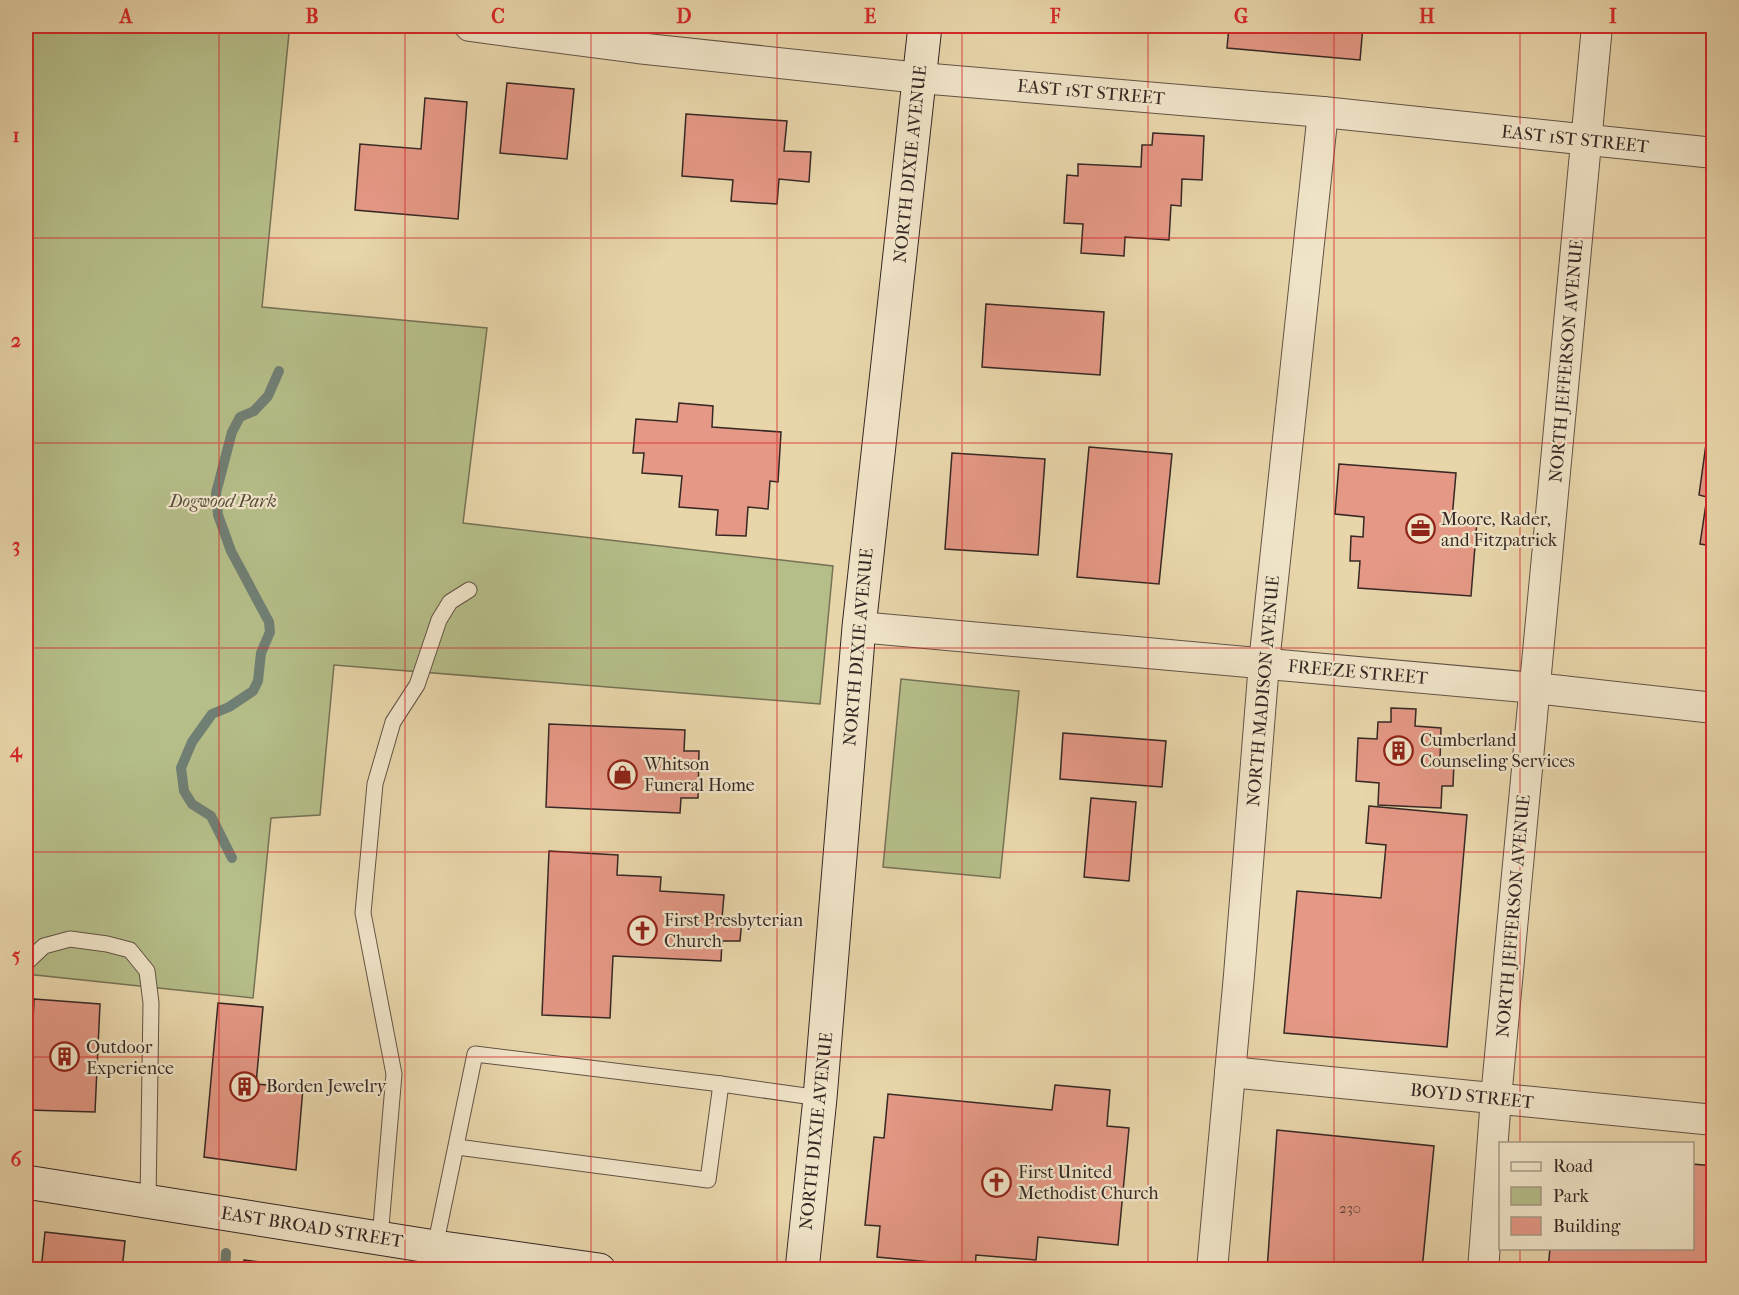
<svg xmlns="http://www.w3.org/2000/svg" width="1739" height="1295" font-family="'IM FELL French Canon',serif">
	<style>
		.green { fill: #b5bd88; stroke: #767256; stroke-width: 1.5 }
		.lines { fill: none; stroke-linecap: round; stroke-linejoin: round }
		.stream { stroke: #707f74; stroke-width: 10 }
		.building { fill: #e49885; stroke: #362824; stroke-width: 1.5 }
		.lane-casing { stroke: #625346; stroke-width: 17 }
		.street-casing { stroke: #625346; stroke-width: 32 }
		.secondary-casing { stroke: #362824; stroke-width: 35 }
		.lane { stroke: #f0e4c8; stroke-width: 15 }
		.street { stroke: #f0e4c8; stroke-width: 30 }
		.secondary { stroke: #f0e4c8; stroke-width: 33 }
		.grid { fill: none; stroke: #d62828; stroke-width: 1.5; stroke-opacity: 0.55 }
		.labels { text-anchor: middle; stroke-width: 4.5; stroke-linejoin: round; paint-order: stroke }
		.number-label { font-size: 15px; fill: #62443c }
		.street-label { font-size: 18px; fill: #362824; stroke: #f0e4c8 }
		.park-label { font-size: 18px; font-style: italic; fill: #564d3d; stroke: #f0e4c8 }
		.poi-label { font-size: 18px; fill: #362824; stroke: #f0e4c8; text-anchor: start }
		.neatline { fill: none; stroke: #d62828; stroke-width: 2 }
		.grid-label { font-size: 20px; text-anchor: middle; font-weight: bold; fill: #d62828 }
	</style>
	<rect width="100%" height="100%" fill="#e8d5aa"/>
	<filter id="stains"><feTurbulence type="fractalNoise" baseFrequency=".00333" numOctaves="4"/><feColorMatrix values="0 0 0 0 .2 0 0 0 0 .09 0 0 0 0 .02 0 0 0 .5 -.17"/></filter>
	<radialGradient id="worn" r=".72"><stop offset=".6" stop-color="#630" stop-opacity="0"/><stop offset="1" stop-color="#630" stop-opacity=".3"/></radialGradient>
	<g class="green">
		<path d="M 26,26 L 229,26 L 289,33 L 262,307 L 487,328 L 463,523 L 833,566 L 820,704 L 334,665 L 320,815 L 271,818 L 253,998 L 26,974 Z"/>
		<path d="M 901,679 L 1019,691 L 1000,878 L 883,867 Z"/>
	</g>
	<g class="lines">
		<g class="stream">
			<path d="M 232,858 L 211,816 L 192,804 L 184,791 L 181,768 L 192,742 L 212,714 L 229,707 L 253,691 L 258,681 L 261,653 L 270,632 L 269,622 L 231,551 L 218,515 L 216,493 L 232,432 L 240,417 L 254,411 L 268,396 L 279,371"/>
			<path d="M 225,1270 L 226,1253"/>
		</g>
	</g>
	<g class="building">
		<path d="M 1229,26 L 1363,26 L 1360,60 L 1227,48 Z"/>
		<path d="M 507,83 L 574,89 L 567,159 L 500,153 Z"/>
		<path d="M 425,98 L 467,102 L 458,219 L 355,210 L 360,144 L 421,149 Z"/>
		<path d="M 686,114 L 787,121 L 784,151 L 811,152 L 809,182 L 779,179 L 777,204 L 731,201 L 733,180 L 682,176 Z"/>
		<path d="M 1153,133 L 1204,136 L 1202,180 L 1182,179 L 1181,206 L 1171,205 L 1169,240 L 1125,237 L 1124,256 L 1081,253 L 1083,224 L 1064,223 L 1067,175 L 1078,176 L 1078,164 L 1141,167 L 1142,145 L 1152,145 Z"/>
		<path d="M 986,304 L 1104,312 L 1100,375 L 982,367 Z"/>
		<path d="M 1714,386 L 1714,546 L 1700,544 L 1707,497 L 1699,495 Z"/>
		<path d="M 679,403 L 713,406 L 712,427 L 781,432 L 778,482 L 770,481 L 768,509 L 748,507 L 746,536 L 716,535 L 718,510 L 679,507 L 682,476 L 642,473 L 644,453 L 633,453 L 636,419 L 677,422 Z"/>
		<path d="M 1089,447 L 1172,454 L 1159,584 L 1077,577 Z"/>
		<path d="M 952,453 L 1045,459 L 1038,555 L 945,549 Z"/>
		<path d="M 1339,464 L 1456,473 L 1452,519 L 1477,521 L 1471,596 L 1358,588 L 1360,561 L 1350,561 L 1351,536 L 1363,537 L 1364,517 L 1335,514 Z"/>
		<path d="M 1391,708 L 1416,709 L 1415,726 L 1441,728 L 1440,761 L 1454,762 L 1453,786 L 1442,786 L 1441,808 L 1378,805 L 1379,783 L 1356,781 L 1358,738 L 1377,739 L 1378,722 L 1391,722 Z"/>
		<path d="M 549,724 L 685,730 L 684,751 L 699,751 L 698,798 L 681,798 L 680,813 L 546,807 Z"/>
		<path d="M 1063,733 L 1166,741 L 1162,787 L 1060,779 Z"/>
		<path d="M 1091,798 L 1136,802 L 1129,881 L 1084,877 Z"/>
		<path d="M 1369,806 L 1467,815 L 1447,1047 L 1284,1033 L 1297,891 L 1381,898 L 1386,845 L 1366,843 Z"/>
		<path d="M 549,851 L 618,855 L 617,875 L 661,877 L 660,891 L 724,895 L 722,918 L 742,919 L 740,941 L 722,941 L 721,961 L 613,956 L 610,1018 L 542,1015 Z"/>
		<path d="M 34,999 L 100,1004 L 95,1112 L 29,1110 Z"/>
		<path d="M 218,1003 L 263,1007 L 256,1084 L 303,1088 L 296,1170 L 204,1157 Z"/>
		<path d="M 1055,1085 L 1110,1090 L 1107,1126 L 1129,1128 L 1118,1245 L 1038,1237 L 1036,1260 L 976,1255 L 975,1270 L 952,1270 L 952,1264 L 877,1257 L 880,1226 L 865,1225 L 874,1137 L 884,1138 L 888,1094 L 1052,1110 Z"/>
		<path d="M 1277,1130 L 1434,1146 L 1422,1270 L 1267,1270 Z"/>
		<path d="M 1692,1164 L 1714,1166 L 1714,1270 L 1548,1270 L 1550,1248 L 1692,1248 Z"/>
		<path d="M 45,1232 L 125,1241 L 122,1270 L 41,1270 Z"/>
		<path d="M 244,1260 L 321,1269 L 321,1270 L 244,1270 Z"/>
	</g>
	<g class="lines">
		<defs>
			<g id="lane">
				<path d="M 26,963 L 44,946 L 70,939 L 107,944 L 130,950 L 147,971 L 151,1003 L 148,1201"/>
				<path d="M 457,1147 L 708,1180 L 721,1084"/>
				<path d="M 380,1238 L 394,1074 L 363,913 L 375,784 L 393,722 L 417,685 L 439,620 L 450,602 L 469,590"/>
				<path d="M 435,1247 L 475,1054 L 721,1084 L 820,1098"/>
			</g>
			<g id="street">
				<path d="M 470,26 L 637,48 L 920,78 L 1323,112 L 1714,153"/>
				<path d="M 859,627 L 1535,688 L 1714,708"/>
				<path d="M 1230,1072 L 1714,1120"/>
				<path d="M 1212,1270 L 1239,975 L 1264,663 L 1323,112"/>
				<path d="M 1483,1270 L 1496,1098 L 1597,26"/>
			</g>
			<g id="secondary">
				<path d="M 26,1182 L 435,1247 L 599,1270"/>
				<path d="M 802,1270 L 820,1098 L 859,627 L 925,26"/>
			</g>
		</defs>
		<use href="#lane" class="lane-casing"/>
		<use href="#street" class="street-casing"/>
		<use href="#secondary" class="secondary-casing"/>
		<use href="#lane" class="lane"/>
		<use href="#street" class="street"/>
		<use href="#secondary" class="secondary"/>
	</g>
	<path class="grid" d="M 219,26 L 219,1270M 405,26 L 405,1270M 591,26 L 591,1270M 777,26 L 777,1270M 962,26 L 962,1270M 1148,26 L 1148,1270M 1334,26 L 1334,1270M 1520,26 L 1520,1144M 26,238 L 1714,238M 26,443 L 1714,443M 26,648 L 1714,648M 26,852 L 1714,852M 26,1057 L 1714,1057M 1520,1248 L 1520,1270"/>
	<defs>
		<symbol id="office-ring" viewBox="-11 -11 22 22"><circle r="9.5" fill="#f0e4c8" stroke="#8f2418" stroke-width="1.5"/><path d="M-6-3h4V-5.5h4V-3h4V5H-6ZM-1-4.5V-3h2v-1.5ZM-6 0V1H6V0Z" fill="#8f2418"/></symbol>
		<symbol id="building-ring" viewBox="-11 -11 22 22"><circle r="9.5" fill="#f0e4c8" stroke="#8f2418" stroke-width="1.5"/><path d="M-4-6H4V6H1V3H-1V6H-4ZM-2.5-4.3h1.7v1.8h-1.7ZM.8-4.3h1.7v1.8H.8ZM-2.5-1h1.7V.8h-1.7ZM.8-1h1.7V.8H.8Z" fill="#8f2418"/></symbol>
		<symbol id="shop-ring" viewBox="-11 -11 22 22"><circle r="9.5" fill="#f0e4c8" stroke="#8f2418" stroke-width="1.5"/><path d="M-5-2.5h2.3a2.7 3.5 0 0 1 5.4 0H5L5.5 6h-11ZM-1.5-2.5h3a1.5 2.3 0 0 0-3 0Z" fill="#8f2418"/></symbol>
		<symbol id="church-ring" viewBox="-11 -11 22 22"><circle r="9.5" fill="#f0e4c8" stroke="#8f2418" stroke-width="1.5"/><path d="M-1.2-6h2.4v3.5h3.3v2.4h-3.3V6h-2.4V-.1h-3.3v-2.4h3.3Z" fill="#8f2418"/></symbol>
	</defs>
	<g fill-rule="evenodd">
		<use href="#office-ring" x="1404" y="512" width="33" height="33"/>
		<use href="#building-ring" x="1382" y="734" width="33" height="33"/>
		<use href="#shop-ring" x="606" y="758" width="33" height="33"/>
		<use href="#church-ring" x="626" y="914" width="33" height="33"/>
		<use href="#building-ring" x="48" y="1040" width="33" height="33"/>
		<use href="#building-ring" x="228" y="1070" width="33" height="33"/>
		<use href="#church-ring" x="980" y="1166" width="33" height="33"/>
	</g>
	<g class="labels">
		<g class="number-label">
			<text x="1350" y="1213">230</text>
		</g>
		<g class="street-label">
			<text transform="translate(1091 92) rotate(5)" y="6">EAST 1ST STREET</text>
			<text transform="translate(1575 139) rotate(6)" y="6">EAST 1ST STREET</text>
			<text transform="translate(910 164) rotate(-84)" y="6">NORTH DIXIE AVENUE</text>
			<text transform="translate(1566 361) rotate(-85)" y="6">NORTH JEFFERSON AVENUE</text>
			<text transform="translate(858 647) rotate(-85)" y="6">NORTH DIXIE AVENUE</text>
			<text transform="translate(1358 672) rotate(5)" y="6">FREEZE STREET</text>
			<text transform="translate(1263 691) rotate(-85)" y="6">NORTH MADISON AVENUE</text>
			<text transform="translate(1513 916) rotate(-85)" y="6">NORTH JEFFERSON AVENUE</text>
			<text transform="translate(1472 1096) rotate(6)" y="6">BOYD STREET</text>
			<text transform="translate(816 1131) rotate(-84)" y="6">NORTH DIXIE AVENUE</text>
			<text transform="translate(312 1227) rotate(9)" y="6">EAST BROAD STREET</text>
		</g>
		<g class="park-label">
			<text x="223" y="507">Dogwood Park</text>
		</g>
		<g class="poi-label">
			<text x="1441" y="525">Moore, Rader,<tspan x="1441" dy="21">and Fitzpatrick</tspan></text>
			<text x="1420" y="746">Cumberland<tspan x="1420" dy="21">Counseling Services</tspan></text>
			<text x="644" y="770">Whitson<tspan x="644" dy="21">Funeral Home</tspan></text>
			<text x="664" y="926">First Presbyterian<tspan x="664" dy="21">Church</tspan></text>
			<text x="86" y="1053">Outdoor<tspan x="86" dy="21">Experience</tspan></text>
			<text x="266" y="1092">Borden Jewelry</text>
			<text x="1018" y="1178">First United<tspan x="1018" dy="21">Methodist Church</tspan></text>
		</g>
	</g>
	<rect width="1739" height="1295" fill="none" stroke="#e8d5aa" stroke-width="66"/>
	<rect x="1499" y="1142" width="195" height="108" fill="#f0e4c8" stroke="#a69986" stroke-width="1.5"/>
	<rect x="1511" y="1162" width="30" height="9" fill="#f0e4c8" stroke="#a69986" stroke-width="1.5"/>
	<text x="1553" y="1172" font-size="18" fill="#362824">Road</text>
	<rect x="1511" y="1187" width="30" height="18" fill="#b5bd88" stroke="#a69986" stroke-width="1.5"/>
	<text x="1553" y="1202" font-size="18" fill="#362824">Park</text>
	<rect x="1511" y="1217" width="30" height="18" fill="#e49885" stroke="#a69986" stroke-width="1.5"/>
	<text x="1553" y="1232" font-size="18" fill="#362824">Building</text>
	<rect x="33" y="33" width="1673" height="1229" class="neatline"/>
	<g class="grid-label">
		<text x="126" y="23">A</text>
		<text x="312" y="23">B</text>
		<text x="498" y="23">C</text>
		<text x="684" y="23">D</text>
		<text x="870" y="23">E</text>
		<text x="1055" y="23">F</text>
		<text x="1241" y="23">G</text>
		<text x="1427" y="23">H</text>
		<text x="1613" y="23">I</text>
		<text x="16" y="142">1</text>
		<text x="16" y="347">2</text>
		<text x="16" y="552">3</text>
		<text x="16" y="757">4</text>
		<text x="16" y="962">5</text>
		<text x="16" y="1166">6</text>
	</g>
	<rect width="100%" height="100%" filter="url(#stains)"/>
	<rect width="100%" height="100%" fill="url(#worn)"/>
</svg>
